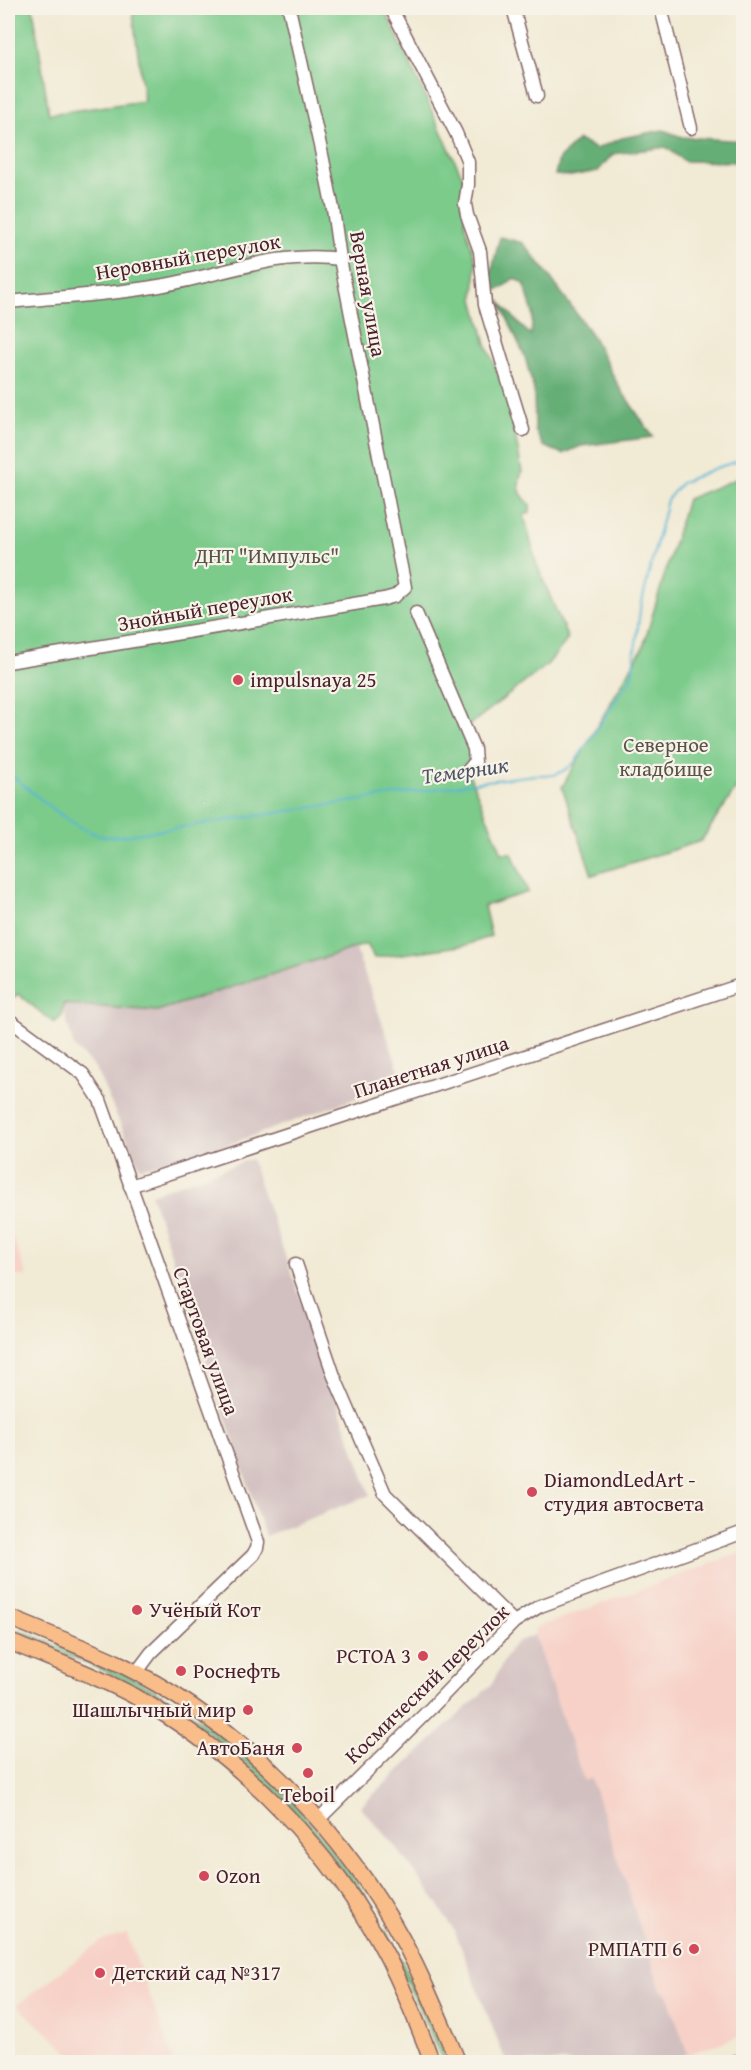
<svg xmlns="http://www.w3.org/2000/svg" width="751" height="2070" font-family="'Gentium Book Plus',serif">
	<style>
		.built { fill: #f7d1c8 }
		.industrial { fill: #d2bfc0 }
		.green { fill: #7ccb8b; stroke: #63755b; stroke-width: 1.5 }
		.forest { fill: #65af77; stroke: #586751; stroke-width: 1.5 }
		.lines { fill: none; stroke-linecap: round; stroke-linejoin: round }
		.stream { stroke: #55b5d4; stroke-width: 2 }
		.minor-casing { stroke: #846666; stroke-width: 15 }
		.major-casing { stroke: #846666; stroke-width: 18 }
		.minor { stroke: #fff; stroke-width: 12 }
		.major { stroke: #f8bd89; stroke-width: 15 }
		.poi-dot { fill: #d1495b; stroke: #f7f3e8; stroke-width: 2 }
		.labels { text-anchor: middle; stroke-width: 4.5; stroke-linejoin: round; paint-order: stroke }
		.street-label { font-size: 21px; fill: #4a1f2b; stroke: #f7f3e8 }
		.park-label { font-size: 21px; fill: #595348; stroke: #f7f3e8 }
		.poi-label { font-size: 21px; fill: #4a1f2b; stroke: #f7f3e8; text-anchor: start }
		.water-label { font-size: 22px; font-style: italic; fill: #4e5466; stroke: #f7f3e8 }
	</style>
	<rect width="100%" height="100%" fill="#f7f3e8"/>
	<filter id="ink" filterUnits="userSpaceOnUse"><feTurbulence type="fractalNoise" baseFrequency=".0167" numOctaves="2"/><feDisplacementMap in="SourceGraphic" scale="12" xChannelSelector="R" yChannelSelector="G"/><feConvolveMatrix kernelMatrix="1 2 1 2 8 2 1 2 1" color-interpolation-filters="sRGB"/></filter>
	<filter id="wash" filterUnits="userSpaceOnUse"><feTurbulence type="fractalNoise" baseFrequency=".008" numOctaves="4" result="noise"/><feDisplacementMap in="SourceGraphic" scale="24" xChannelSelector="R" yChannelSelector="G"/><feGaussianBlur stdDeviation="1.35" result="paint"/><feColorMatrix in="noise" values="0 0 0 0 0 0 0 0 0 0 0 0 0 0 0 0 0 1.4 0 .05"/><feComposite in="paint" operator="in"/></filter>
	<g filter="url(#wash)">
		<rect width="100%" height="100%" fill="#f1ead4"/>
		<g class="built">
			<path d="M 8,1224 L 27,1276 L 8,1276 Z"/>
			<path d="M 743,1552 L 743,2035 L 688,2054 L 667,1994 L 661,1990 L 591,1779 L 584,1781 L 534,1635 L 535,1628 Z"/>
			<path d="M 127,1934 L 174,2062 L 79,2062 L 17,2005 L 101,1941 Z"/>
		</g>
		<g class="industrial">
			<path d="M 355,947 L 403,1081 L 219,1148 L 140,1168 L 96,1069 L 74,1047 L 62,1004 L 157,1011 Z"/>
			<path d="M 251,1159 L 370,1495 L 265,1536 L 151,1194 Z"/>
			<path d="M 534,1635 L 584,1781 L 591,1778 L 661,1990 L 667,1994 L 688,2054 L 664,2062 L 511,2062 L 505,2059 L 455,1932 L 438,1904 L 394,1844 L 360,1807 L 492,1684 L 510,1649 L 517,1642 Z"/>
		</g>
		<g class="green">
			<path d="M 8,8 L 33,8 L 49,114 L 144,101 L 133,14 L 135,8 L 384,8 L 463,178 L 465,225 L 476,262 L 474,299 L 486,344 L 508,397 L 522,472 C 517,486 518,494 530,504 L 530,513 L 524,515 L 536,563 L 568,639 L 547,665 L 463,730 L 474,763 L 469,774 L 502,853 L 512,853 L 528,892 L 484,906 L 491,936 L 467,945 L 374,958 L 367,944 L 157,1011 L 63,1004 L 62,1016 L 54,1023 L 18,994 L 8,1004 Z"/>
			<path d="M 743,476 L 743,783 L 737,787 L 701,841 L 592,875 L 562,787 L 643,647 L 687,499 Z"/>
			<path d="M 19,1630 C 51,1644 85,1656 116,1670 C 226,1722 315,1814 378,1916 L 374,1919 C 359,1897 346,1875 330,1854 C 274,1781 198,1714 114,1675 C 82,1660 49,1648 17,1634 Z"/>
			<path d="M 385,1930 L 420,1997 L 448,2062 L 443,2062 L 415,1998 L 381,1932 Z"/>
		</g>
		<g class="forest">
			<path d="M 663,130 L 682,137 L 743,141 L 743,162 L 684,161 L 666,147 L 613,154 L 598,171 L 571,176 L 555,175 L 559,159 L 578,140 L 596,149 L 622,138 Z"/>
			<path d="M 500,237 L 523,243 L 545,270 L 593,337 L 619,387 L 653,437 L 581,446 L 563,454 L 543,446 L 535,430 L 534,390 L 525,357 L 499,300 L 520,325 L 531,335 L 533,313 L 524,283 L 514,278 L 502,288 L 494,290 L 490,277 Z"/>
		</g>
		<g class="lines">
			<path class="stream" d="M 8,772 C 32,792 71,828 102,836 C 110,838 121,836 130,835 L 487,781 L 535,775 L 554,775 L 565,770 L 575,762 L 632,676 L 640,610 L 667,500 L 681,483 L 713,469 L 744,459"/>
		</g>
	</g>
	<g filter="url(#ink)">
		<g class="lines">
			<defs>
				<g id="minor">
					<path d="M 391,8 L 456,133 L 468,162 L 468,185 L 465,204 L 467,215 L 480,251 L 485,305 L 523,430"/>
					<path d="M 513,8 L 537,96"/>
					<path d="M 661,8 L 691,128"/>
					<path d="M 8,302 C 58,297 109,295 159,286 C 219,276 278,250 340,259"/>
					<path d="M 416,613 L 474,749 L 475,762 L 467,772"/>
					<path d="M 8,662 L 384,599 L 395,596 L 405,587 L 340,259 L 333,209 L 321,150 L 289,8"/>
					<path d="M 8,1019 L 83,1074 L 100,1100 L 258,1542 L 257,1548 L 253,1555 L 151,1653 L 136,1673"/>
					<path d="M 130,1186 L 744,984"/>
					<path d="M 296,1264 L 334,1376 L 385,1494 L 514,1622"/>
					<path d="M 318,1820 L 430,1709 L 514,1622 L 540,1606 L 744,1532"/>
					<path d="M 735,2062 L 744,2059"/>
				</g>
				<g id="major">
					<path d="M 8,1617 C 45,1633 84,1647 120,1664 C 233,1720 329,1815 393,1923 C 419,1967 438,2015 458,2062"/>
					<path d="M 8,1641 C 50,1659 96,1675 136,1697 C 242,1757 332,1850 388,1958 C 405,1992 419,2027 432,2062"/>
				</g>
			</defs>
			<use href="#minor" class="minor-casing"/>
			<use href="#major" class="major-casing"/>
			<use href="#minor" class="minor"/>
			<use href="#major" class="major"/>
		</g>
	</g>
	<g class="poi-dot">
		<circle cx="238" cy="680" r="6"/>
		<circle cx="532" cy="1492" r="6"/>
		<circle cx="137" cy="1610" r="6"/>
		<circle cx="423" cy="1656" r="6"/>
		<circle cx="181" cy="1671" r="6"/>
		<circle cx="248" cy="1710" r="6"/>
		<circle cx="297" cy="1748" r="6"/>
		<circle cx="308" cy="1773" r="6"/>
		<circle cx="204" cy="1876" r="6"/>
		<circle cx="694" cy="1949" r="6"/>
		<circle cx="100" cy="1973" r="6"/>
	</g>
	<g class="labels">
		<g class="street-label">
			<text transform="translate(188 257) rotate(-10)" y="7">Неровный переулок</text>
			<text transform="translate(368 294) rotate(80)" y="7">Верная улица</text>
			<text transform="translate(205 609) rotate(-10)" y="7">Знойный переулок</text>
			<text transform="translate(431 1067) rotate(-18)" y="7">Планетная улица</text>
			<text transform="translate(206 1341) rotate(70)" y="7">Стартовая улица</text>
			<text transform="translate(427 1684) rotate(-44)" y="7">Космический переулок</text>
		</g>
		<g class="park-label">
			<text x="267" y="563">ДНТ "Импульс"</text>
			<text x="666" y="752">Северное<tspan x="666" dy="24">кладбище</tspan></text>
		</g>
		<g class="poi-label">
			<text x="250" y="687">impulsnaya 25</text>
			<text x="544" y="1487">DiamondLedArt -<tspan x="544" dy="24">студия автосвета</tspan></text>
			<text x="149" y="1617">Учёный Кот</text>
			<text x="411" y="1663" text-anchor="end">РСТОА 3</text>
			<text x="193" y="1678">Роснефть</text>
			<text x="236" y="1717" text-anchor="end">Шашлычный мир</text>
			<text x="285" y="1755" text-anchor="end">АвтоБаня</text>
			<text x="308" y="1802" text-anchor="middle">Teboil</text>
			<text x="216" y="1883">Ozon</text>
			<text x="682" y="1956" text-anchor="end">РМПАТП 6</text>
			<text x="112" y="1980">Детский сад №317</text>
		</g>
		<g class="water-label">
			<text transform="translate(465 770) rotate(-8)" y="8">Темерник</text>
		</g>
	</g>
	<rect width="751" height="2070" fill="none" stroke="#f7f3e8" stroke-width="30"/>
</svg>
